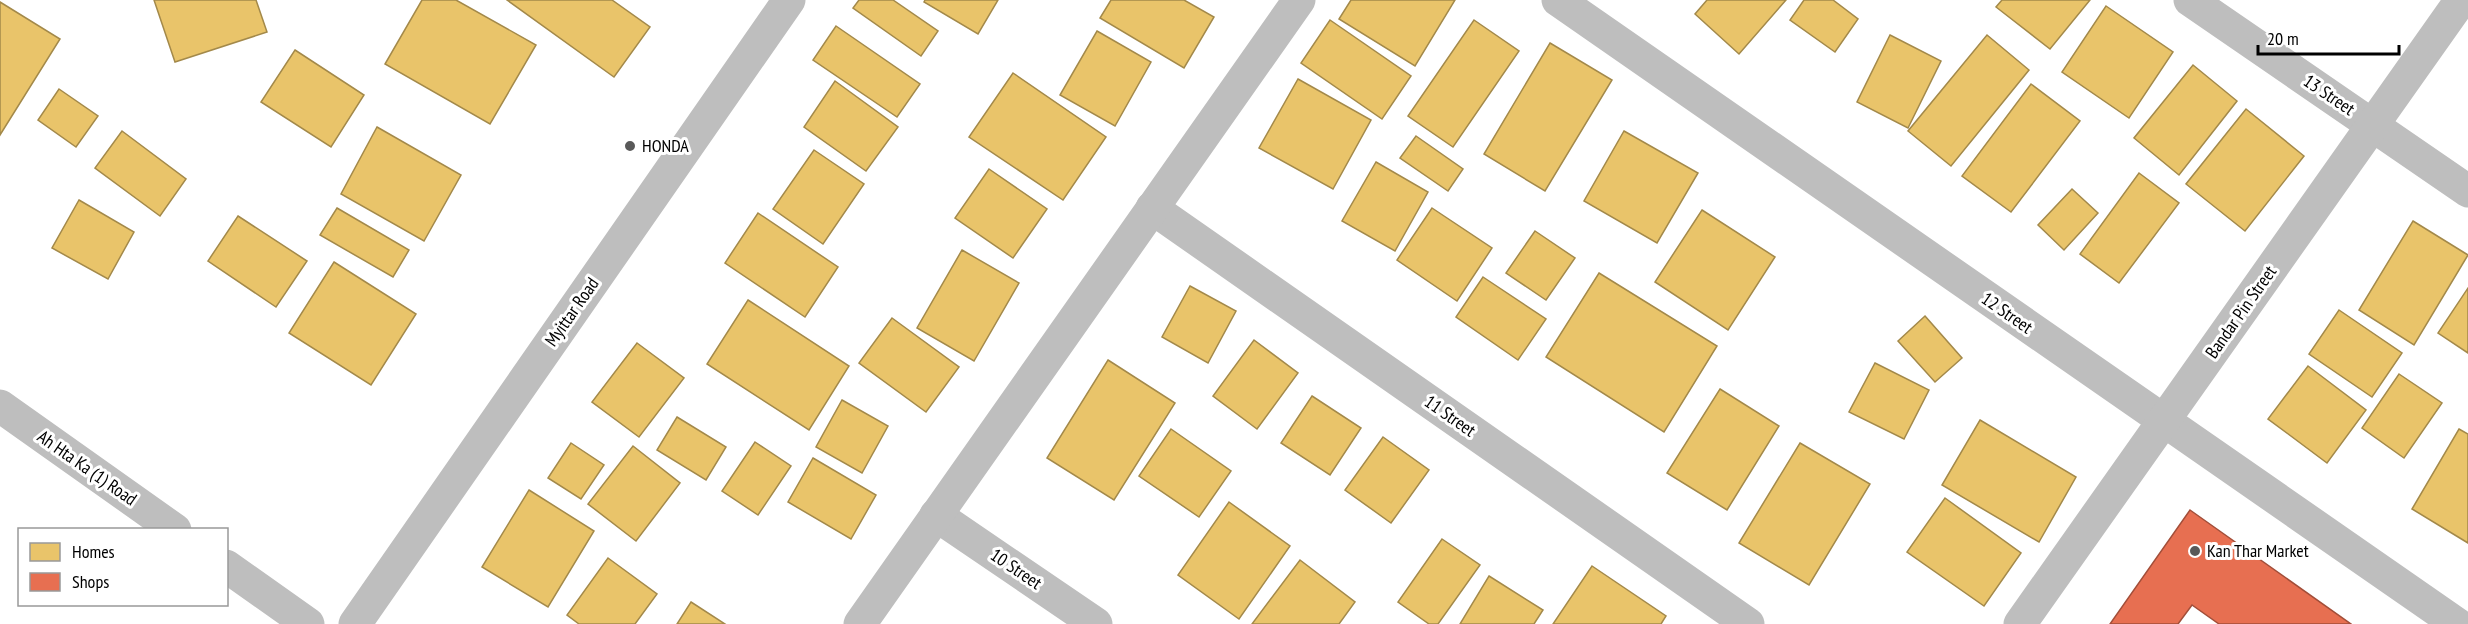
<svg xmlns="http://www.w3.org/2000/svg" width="2468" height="624" font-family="'PT Sans Narrow',sans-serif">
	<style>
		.homes { fill: #e9c46a; stroke: #a3894a; stroke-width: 1.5 }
		.shops { fill: #e76f51; stroke: #a24e39; stroke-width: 1.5 }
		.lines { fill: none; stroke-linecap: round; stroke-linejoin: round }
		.minor { stroke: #bebebe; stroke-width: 33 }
		.tertiary { stroke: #bebebe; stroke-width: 33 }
		.poi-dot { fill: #595959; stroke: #fff; stroke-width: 2 }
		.labels { text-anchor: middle; stroke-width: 6; stroke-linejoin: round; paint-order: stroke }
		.street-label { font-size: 18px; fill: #000; stroke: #fff }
		.poi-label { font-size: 18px; fill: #000; stroke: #fff; text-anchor: start }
	</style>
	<rect width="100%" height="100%" fill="#fff"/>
	<g class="homes">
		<path d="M 154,0 L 256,0 L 267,32 L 175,62 Z"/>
		<path d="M 422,0 L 456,0 L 536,45 L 490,124 L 385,64 Z"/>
		<path d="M 507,0 L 612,0 L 650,27 L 614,77 Z"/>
		<path d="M 859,0 L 893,0 L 938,31 L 921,56 L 853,8 Z"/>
		<path d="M 925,0 L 998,0 L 978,34 L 924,2 Z"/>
		<path d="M 1111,0 L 1184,0 L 1214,17 L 1184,68 L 1100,18 Z"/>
		<path d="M 1351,0 L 1455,0 L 1415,66 L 1339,19 Z"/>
		<path d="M 1707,0 L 1786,0 L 1739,54 L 1695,14 Z"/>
		<path d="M 1804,0 L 1833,0 L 1858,19 L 1835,52 L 1790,20 Z"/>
		<path d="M 2002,0 L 2090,0 L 2050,49 L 1996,7 Z"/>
		<path d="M 0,2 L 60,39 L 0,135 Z"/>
		<path d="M 2106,6 L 2173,52 L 2129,118 L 2062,72 Z"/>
		<path d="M 1330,20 L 1411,76 L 1382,119 L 1301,63 Z"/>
		<path d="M 1474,20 L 1519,51 L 1453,147 L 1408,116 Z"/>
		<path d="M 836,26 L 920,84 L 897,117 L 813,60 Z"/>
		<path d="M 1097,31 L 1151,62 L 1115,126 L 1060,95 Z"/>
		<path d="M 1890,35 L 1941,61 L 1908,128 L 1857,102 Z"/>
		<path d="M 1987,35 L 2029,70 L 1951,166 L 1908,131 Z"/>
		<path d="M 1550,43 L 1612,80 L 1545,191 L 1484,154 Z"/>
		<path d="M 295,50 L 364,95 L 331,147 L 261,102 Z"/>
		<path d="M 2193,65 L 2237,101 L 2179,175 L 2134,138 Z"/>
		<path d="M 1013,73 L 1106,137 L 1063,200 L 969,137 Z"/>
		<path d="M 1298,79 L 1371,120 L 1333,189 L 1259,148 Z"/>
		<path d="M 835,81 L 898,127 L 866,171 L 804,127 Z"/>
		<path d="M 2031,84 L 2080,121 L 2011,212 L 1962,176 Z"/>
		<path d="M 59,89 L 98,116 L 76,147 L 38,120 Z"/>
		<path d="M 2246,109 L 2304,156 L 2245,231 L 2186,184 Z"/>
		<path d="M 377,127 L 461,175 L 424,241 L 341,194 Z"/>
		<path d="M 122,131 L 186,179 L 160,216 L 95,168 Z"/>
		<path d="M 1624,131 L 1698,173 L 1657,243 L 1584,201 Z"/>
		<path d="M 1416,136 L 1463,169 L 1448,191 L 1400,158 Z"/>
		<path d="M 814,150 L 864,184 L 823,244 L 773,209 Z"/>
		<path d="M 1376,162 L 1428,192 L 1395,251 L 1342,221 Z"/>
		<path d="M 989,169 L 1047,209 L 1013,258 L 955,218 Z"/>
		<path d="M 2139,173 L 2179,203 L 2119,283 L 2080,254 Z"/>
		<path d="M 2072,189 L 2098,213 L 2064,250 L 2038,225 Z"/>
		<path d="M 79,200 L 134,232 L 108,279 L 52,248 Z"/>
		<path d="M 337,208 L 409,250 L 393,277 L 320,235 Z"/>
		<path d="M 1432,208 L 1492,248 L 1457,301 L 1397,260 Z"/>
		<path d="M 1702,210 L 1775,257 L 1728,330 L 1655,282 Z"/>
		<path d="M 758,213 L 838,267 L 805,317 L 725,263 Z"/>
		<path d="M 238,216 L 307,261 L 276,307 L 208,261 Z"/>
		<path d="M 2413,221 L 2468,255 L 2414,345 L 2359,310 Z"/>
		<path d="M 1535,231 L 1575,258 L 1546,300 L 1506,273 Z"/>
		<path d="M 962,250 L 1019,283 L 974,361 L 917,328 Z"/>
		<path d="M 334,262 L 416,314 L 371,385 L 289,333 Z"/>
		<path d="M 1599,273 L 1717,346 L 1664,432 L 1546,357 Z"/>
		<path d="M 1483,277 L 1546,319 L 1518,360 L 1456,317 Z"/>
		<path d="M 1190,286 L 1236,311 L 1208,363 L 1162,337 Z"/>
		<path d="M 2468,288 L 2468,353 L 2438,333 Z"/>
		<path d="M 748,300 L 849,366 L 809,430 L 707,364 Z"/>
		<path d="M 2339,310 L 2402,353 L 2372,397 L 2309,354 Z"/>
		<path d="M 1925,316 L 1962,358 L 1935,382 L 1898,341 Z"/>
		<path d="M 892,318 L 959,367 L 926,412 L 859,363 Z"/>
		<path d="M 1254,340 L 1298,373 L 1257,429 L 1213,396 Z"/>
		<path d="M 637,343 L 684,378 L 639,437 L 592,402 Z"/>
		<path d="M 1108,360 L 1175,403 L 1114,500 L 1047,458 Z"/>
		<path d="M 1875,363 L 1929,390 L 1904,439 L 1849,412 Z"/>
		<path d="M 2308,366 L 2366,410 L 2327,463 L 2268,419 Z"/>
		<path d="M 2399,374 L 2442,403 L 2404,458 L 2362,428 Z"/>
		<path d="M 1720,389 L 1779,426 L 1727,510 L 1667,473 Z"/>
		<path d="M 1312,396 L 1361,428 L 1330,475 L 1281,443 Z"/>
		<path d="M 842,400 L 888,426 L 862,473 L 816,447 Z"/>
		<path d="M 677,417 L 726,447 L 706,480 L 657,450 Z"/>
		<path d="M 1980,420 L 2076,477 L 2039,542 L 1942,485 Z"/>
		<path d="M 1171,429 L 1231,471 L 1199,517 L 1139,476 Z"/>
		<path d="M 2459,429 L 2468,434 L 2468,543 L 2412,509 Z"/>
		<path d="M 1383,437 L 1429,470 L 1391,523 L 1345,490 Z"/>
		<path d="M 755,442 L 791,466 L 758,515 L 722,491 Z"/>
		<path d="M 571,443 L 604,465 L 581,499 L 548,478 Z"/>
		<path d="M 1800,443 L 1870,484 L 1809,585 L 1739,543 Z"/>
		<path d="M 633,446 L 680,483 L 636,541 L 588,504 Z"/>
		<path d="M 813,458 L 876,495 L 851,539 L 788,502 Z"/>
		<path d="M 529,490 L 594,531 L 548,607 L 482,567 Z"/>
		<path d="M 1945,498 L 2021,553 L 1984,606 L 1907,552 Z"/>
		<path d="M 1229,502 L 1290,546 L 1239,619 L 1178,575 Z"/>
		<path d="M 1442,539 L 1480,565 L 1438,624 L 1429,624 L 1398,602 Z"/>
		<path d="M 608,558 L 657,594 L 635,624 L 579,624 L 567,615 Z"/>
		<path d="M 1300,560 L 1355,602 L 1339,624 L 1252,624 Z"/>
		<path d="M 1592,566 L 1666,616 L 1661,624 L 1553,624 Z"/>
		<path d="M 1489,576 L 1543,610 L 1534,624 L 1460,624 Z"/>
		<path d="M 691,602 L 725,624 L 677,624 Z"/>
	</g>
	<path class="shops" d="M 2190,510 L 2351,624 L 2219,624 L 2192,605 L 2178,624 L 2110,624 Z"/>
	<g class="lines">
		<g class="minor">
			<path d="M 1558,0 L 2457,624"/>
			<path d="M 2190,0 L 2468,191"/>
			<path d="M 1152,208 L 1748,624"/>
			<path d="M 936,515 L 1096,624"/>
			<path d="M 355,624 L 789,0"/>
			<path d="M 860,624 L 1299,0"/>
			<path d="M 2020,624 L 2461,0"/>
		</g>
		<g class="tertiary">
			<path d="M 0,406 L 175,530"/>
			<path d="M 226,566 L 308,624"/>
		</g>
	</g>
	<g class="poi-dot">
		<circle cx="630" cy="146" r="6"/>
		<circle cx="2195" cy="551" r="6"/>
	</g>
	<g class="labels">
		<g class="street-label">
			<text transform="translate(2329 95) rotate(34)" y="6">13 Street</text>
			<text transform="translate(572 312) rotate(-55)" y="6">Myittar Road</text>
			<text transform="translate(2241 312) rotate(-55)" y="6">Bandar Pin Street</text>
			<text transform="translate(2007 313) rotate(35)" y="6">12 Street</text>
			<text transform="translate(1450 416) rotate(35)" y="6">11 Street</text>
			<text transform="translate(87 468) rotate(35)" y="6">Ah Hta Ka (1) Road</text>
			<text transform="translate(1016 569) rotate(34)" y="6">10 Street</text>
		</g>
		<g class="poi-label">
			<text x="642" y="152">HONDA</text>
			<text x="2207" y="557">Kan Thar Market</text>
		</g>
	</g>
	<rect x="18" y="528" width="210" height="78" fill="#ffffff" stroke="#999999" stroke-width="1.5"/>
	<rect x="30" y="543" width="30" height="18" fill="#e9c46a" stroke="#999999" stroke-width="1.5"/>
	<text x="72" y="558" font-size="18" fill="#000000">Homes</text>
	<rect x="30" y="573" width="30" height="18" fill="#e76f51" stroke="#999999" stroke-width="1.5"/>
	<text x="72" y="588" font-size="18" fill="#000000">Shops</text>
	<path d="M2258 45v9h141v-9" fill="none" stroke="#000000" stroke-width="3"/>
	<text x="2267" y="45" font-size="18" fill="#000000" stroke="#ffffff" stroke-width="4.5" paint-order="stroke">20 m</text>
</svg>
